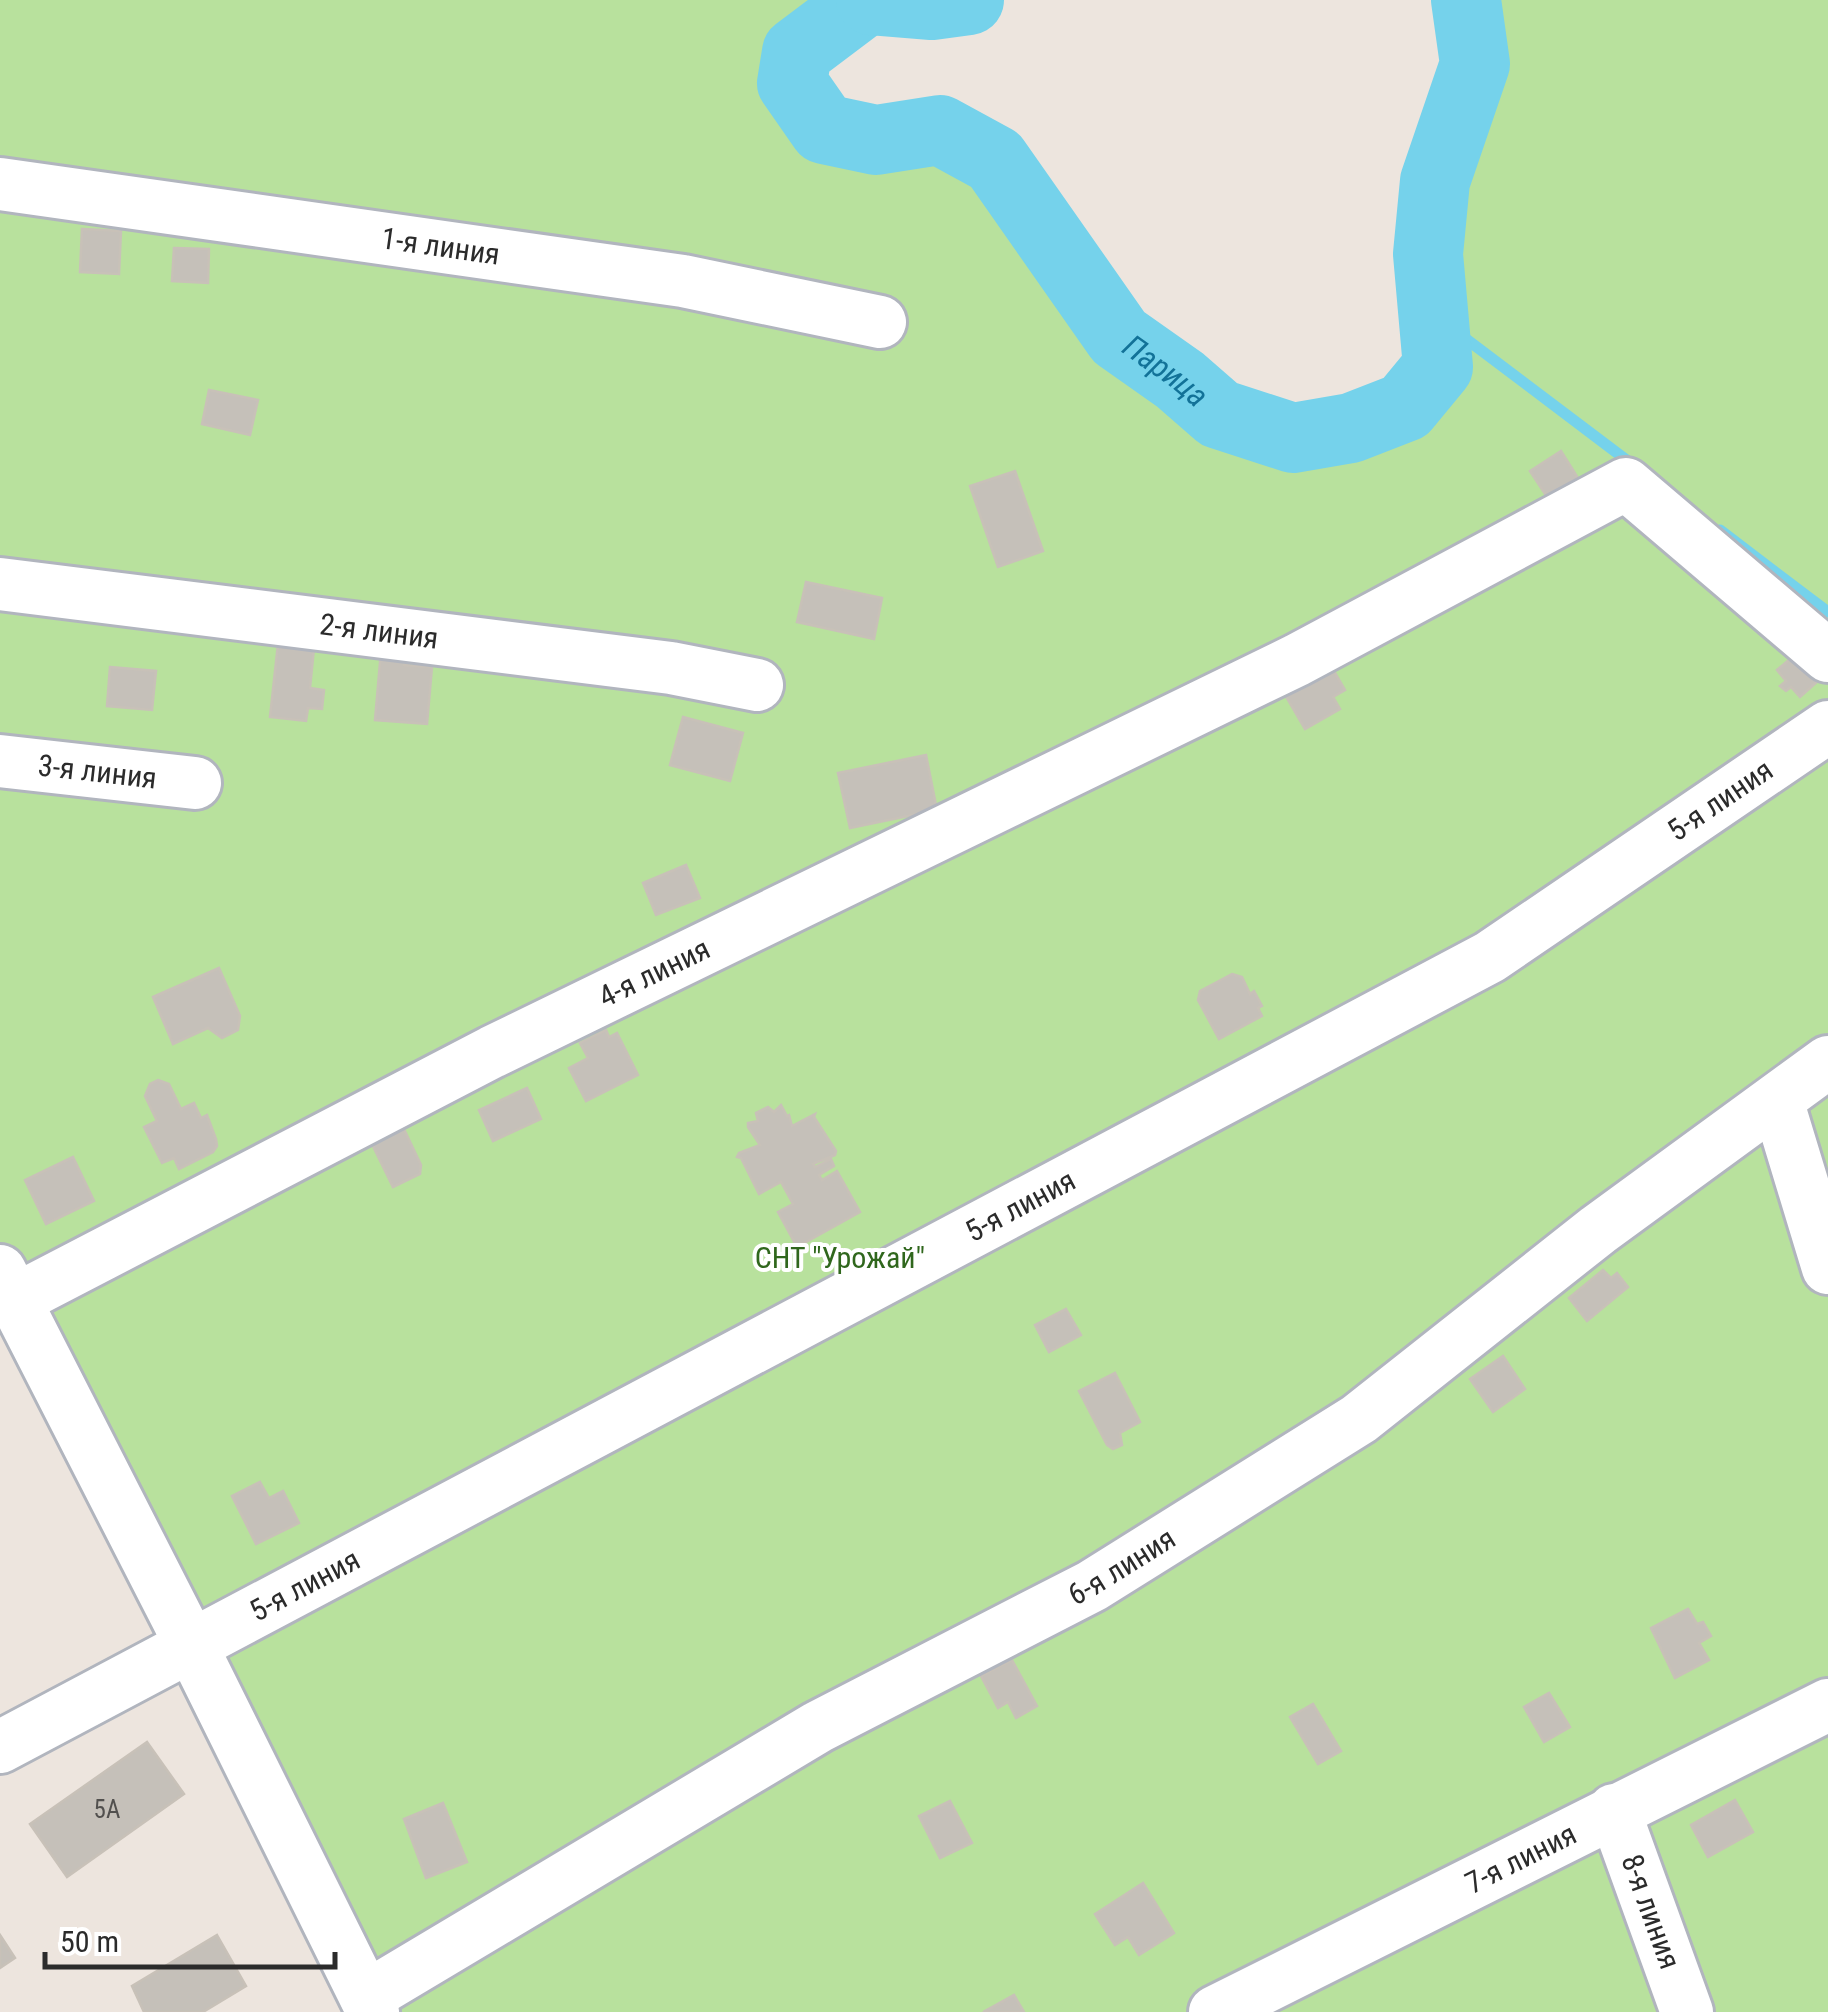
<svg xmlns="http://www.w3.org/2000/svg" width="1828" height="2012" font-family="'Roboto Condensed',sans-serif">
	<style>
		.green { fill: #b8e19d }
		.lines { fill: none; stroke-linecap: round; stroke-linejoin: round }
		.stream { stroke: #75d2eb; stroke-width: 11 }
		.river { stroke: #75d2eb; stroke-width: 70 }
		.building { fill: #c5c0b9; stroke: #c8c1b8; stroke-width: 2.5 }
		.minor-casing { stroke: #b1b5be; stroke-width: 58 }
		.minor { stroke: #fff; stroke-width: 52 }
		.labels { text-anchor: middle; stroke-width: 8; stroke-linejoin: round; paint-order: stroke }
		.number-label { font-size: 25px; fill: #52504e }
		.street-label { font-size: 30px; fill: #2b2b2b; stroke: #fff }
		.park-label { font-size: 30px; fill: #30671d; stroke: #fff }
		.water-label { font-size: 32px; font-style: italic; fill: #127298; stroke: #fff }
	</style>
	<rect width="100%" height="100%" fill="#ede5de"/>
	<path class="green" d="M 0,0 L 866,0 L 797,52 L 792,83 L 824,129 L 876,140 L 940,130 L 995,160 L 1119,337 L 1180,380 L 1219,414 L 1293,438 L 1351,428 L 1405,407 L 1438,367 L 1428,254 L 1435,181 L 1475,64 L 1466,0 L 1828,0 L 1828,2012 L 373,2012 L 0,1271 Z"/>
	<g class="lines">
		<g class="stream">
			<path d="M 1433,314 L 1637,468"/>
			<path d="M 1720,530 L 1828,612"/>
		</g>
		<g class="river">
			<path id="s1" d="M 866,0 L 797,52 L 792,83 L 824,129 L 876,140 L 940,130 L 995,160 L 1119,337 L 1180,380 L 1219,414 L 1293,438 L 1351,428 L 1405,407 L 1438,367 L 1428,254 L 1435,181 L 1475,64 L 1466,0"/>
			<path d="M 871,0 L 932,5 L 969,0"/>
		</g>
	</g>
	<g class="building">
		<path d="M 82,229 L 121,231 L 119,274 L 80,272 Z"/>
		<path d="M 174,248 L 209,249 L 208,283 L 172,281 Z"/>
		<path d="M 209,390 L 258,400 L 250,435 L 202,424 Z"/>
		<path d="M 1561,451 L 1581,483 L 1551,503 L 1530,471 Z"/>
		<path d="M 1015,471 L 1043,551 L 998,567 L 970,486 Z"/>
		<path d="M 806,582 L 882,598 L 874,639 L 797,622 Z"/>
		<path d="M 278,644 L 314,648 L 310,688 L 324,690 L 322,709 L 308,708 L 306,721 L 270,717 Z"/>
		<path d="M 1803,648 L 1826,674 L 1800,697 L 1791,687 L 1786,691 L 1780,686 L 1786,681 L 1777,670 Z"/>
		<path d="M 381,651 L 404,653 L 404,665 L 432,667 L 427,724 L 375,720 Z"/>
		<path d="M 1331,666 L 1345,690 L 1333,697 L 1340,709 L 1305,729 L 1284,693 Z"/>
		<path d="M 110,667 L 156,671 L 152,710 L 107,706 Z"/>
		<path d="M 683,717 L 743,733 L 730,781 L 670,765 Z"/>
		<path d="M 926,755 L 937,810 L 850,828 L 838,773 Z"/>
		<path d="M 686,865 L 700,898 L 656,915 L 643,883 Z"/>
		<path d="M 219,968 L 240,1016 L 238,1030 L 222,1038 L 208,1028 L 173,1044 L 153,997 Z"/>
		<path d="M 1232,974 L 1242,977 L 1250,994 L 1254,991 L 1262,1006 L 1258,1008 L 1262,1016 L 1219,1039 L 1198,1000 L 1200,991 Z"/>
		<path d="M 606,1030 L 609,1037 L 617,1033 L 638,1075 L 586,1101 L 569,1068 L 588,1058 L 580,1043 Z"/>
		<path d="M 158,1080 L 169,1084 L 181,1109 L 194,1103 L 201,1118 L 207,1115 L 216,1139 L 217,1146 L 213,1152 L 179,1169 L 174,1158 L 162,1163 L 144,1127 L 157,1121 L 145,1096 L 150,1084 Z"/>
		<path d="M 527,1088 L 541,1119 L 493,1141 L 479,1110 Z"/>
		<path d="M 781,1105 L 787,1116 L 789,1115 L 792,1126 L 815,1114 L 814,1117 L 836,1151 L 835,1155 L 813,1164 L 815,1167 L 831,1159 L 834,1166 L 819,1175 L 822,1180 L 837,1171 L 860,1212 L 797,1247 L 778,1212 L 793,1204 L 781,1182 L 759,1194 L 741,1158 L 737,1157 L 739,1153 L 760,1145 L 748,1127 L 748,1123 L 758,1121 L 756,1113 L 768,1107 L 774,1112 Z"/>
		<path d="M 403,1127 L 421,1165 L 420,1174 L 393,1187 L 371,1142 Z"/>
		<path d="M 73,1157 L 94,1201 L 46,1224 L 25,1180 Z"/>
		<path d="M 1603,1270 L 1611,1278 L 1617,1273 L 1628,1287 L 1587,1321 L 1569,1298 Z"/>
		<path d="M 1066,1309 L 1081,1335 L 1049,1352 L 1035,1325 Z"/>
		<path d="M 1503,1356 L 1525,1389 L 1493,1412 L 1470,1379 Z"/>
		<path d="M 1115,1373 L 1140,1422 L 1120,1433 L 1122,1445 L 1113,1449 L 1107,1445 L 1079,1391 Z"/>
		<path d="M 260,1482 L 269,1498 L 283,1491 L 299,1523 L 256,1544 L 232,1496 Z"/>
		<path d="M 1688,1609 L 1697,1624 L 1703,1622 L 1711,1636 L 1699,1643 L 1709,1660 L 1675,1678 L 1651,1628 Z"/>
		<path d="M 1012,1660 L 1037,1706 L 1016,1718 L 1008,1702 L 998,1708 L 981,1676 Z"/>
		<path d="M 1549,1693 L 1570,1727 L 1544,1742 L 1524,1707 Z"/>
		<path d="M 1313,1704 L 1341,1751 L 1318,1764 L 1290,1717 Z"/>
		<path d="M 147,1742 L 184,1794 L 67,1877 L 30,1824 Z"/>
		<path d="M 1735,1800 L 1753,1832 L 1708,1857 L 1691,1825 Z"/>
		<path d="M 950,1801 L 972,1843 L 940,1858 L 919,1816 Z"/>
		<path d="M 443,1803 L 467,1862 L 426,1878 L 404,1819 Z"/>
		<path d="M 1143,1883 L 1174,1933 L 1139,1955 L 1128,1937 L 1115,1945 L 1095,1914 Z"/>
		<path d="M 0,1935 L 15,1958 L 0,1968 Z"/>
		<path d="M 217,1935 L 246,1986 L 203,2012 L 144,2012 L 132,1986 Z"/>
		<path d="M 1014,1995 L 1024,2012 L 983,2012 Z"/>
	</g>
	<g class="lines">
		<defs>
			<g id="minor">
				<path id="s2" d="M 0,184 L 683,281 L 880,322"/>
				<path id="s3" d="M 0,584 L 671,668 L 757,685"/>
				<path id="s4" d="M 0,761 L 195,783"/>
				<path d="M 1777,1100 L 1828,1268"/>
				<path d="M 0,1271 L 191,1645 L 373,2012"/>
				<path id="s5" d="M 15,1300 L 492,1052 L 1297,660 L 1626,484 L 1828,656"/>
				<path id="s6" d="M 0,1747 L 1490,957 L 1828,727"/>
				<path id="s7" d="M 1614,1810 L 1687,2012"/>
				<path id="s8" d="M 366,1997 L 818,1727 L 1092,1586 L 1359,1419 L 1598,1230 L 1828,1062"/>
				<path id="s9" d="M 1215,2012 L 1828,1705"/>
			</g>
		</defs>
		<use href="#minor" class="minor-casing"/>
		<use href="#minor" class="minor"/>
	</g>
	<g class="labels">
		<g class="number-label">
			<text x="107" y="1818">5А</text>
		</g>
		<g class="street-label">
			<text dy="10" stroke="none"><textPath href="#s2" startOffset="445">1-я линия</textPath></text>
			<text dy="10" stroke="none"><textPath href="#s3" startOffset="382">2-я линия</textPath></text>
			<text dy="10" stroke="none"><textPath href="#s4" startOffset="98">3-я линия</textPath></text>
			<text dy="10" stroke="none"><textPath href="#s6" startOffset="1965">5-я линия</textPath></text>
			<text dy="10" stroke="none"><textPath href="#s5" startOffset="718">4-я линия</textPath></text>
			<text dy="10" stroke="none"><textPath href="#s6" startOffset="1155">5-я линия</textPath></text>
			<text dy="10" stroke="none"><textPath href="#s8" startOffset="870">6-я линия</textPath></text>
			<text dy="10" stroke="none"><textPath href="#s6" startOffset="345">5-я линия</textPath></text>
			<text dy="10" stroke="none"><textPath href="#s9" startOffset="342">7-я линия</textPath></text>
			<text dy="10" stroke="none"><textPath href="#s7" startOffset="108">8-я линия</textPath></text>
		</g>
		<g class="park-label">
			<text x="840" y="1268">СНТ "Урожай"</text>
		</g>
		<g class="water-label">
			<text dy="11" stroke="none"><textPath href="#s1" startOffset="628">Парица</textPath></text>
		</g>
	</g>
	<path d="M45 1952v15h290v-15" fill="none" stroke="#2b2b2b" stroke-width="5"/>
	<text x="60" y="1952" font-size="30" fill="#2b2b2b" stroke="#ffffff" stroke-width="8" paint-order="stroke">50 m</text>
</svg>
